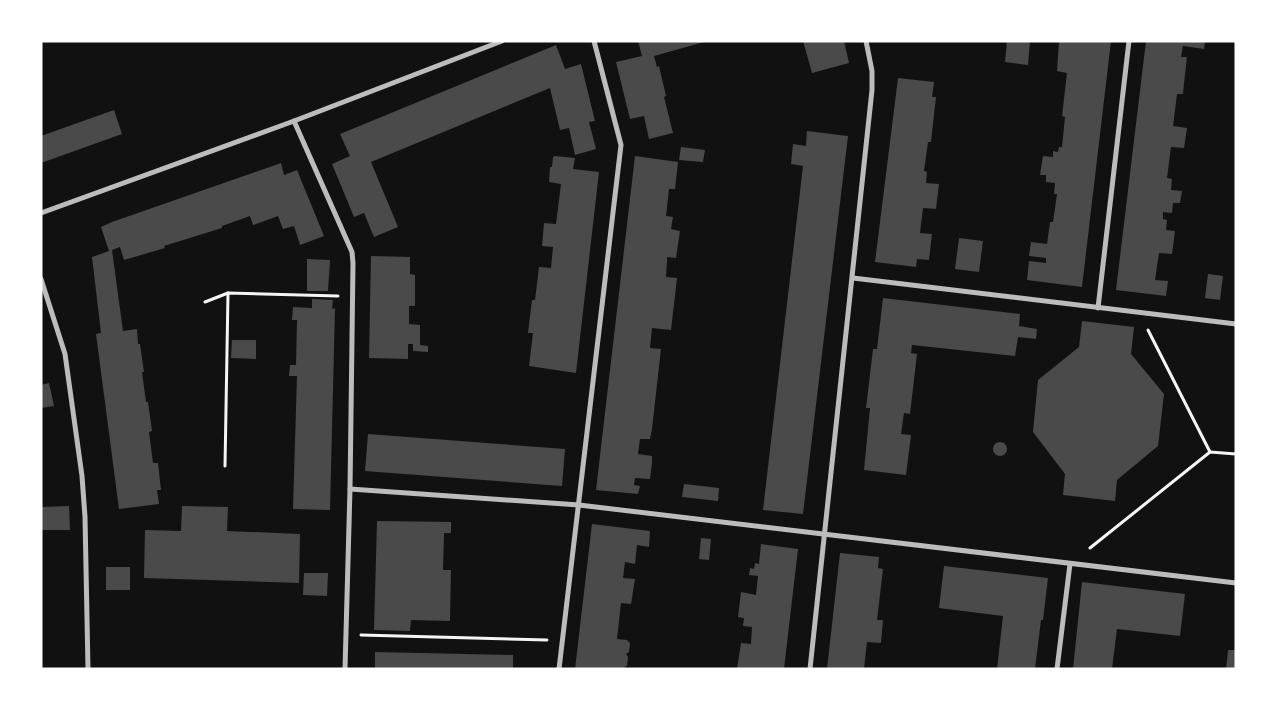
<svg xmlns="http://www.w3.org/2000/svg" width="1277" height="710" font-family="'Sofia Sans Condensed',sans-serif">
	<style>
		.building { fill: #4a4a4a }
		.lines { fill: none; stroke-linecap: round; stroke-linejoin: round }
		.path { stroke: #f5f5f5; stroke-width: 3 }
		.minor { stroke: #bcbcbc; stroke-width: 5 }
	</style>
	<rect width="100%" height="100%" fill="#111"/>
	<g class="building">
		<path d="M 638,41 L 704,42 L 654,56 L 657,67 L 659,66 L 666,96 L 664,97 L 673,133 L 649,139 L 644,116 L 630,119 L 616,62 L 642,56 Z"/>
		<path d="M 803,41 L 844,41 L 849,63 L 812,73 Z"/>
		<path d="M 1007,41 L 1030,41 L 1028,65 L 1005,62 Z"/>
		<path d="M 1059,41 L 1111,41 L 1082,287 L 1027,280 L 1029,261 L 1046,263 L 1046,258 L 1029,256 L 1031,242 L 1047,244 L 1050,222 L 1053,222 L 1057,194 L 1054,194 L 1055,183 L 1046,182 L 1046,175 L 1040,175 L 1043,156 L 1053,157 L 1053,151 L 1058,152 L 1059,147 L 1062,147 L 1065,117 L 1062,116 L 1067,73 L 1057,71 Z"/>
		<path d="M 1146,41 L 1205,41 L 1204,49 L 1183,46 L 1181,57 L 1187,57 L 1184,83 L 1183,94 L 1177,94 L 1173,126 L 1187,128 L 1184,148 L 1171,147 L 1167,178 L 1172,179 L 1171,190 L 1182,191 L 1180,203 L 1173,203 L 1172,213 L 1163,212 L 1163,219 L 1167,220 L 1166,230 L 1175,231 L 1172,254 L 1159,253 L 1155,280 L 1168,281 L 1166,296 L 1116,290 Z"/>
		<path d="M 556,45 L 565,69 L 581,64 L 595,121 L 589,122 L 596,149 L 575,155 L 569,128 L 560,130 L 550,88 L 371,162 L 398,227 L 374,237 L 364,213 L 354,217 L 332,164 L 350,156 L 340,134 Z"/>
		<path d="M 898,78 L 934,82 L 932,97 L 936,97 L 931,142 L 928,142 L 924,171 L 927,172 L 926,183 L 939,184 L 936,209 L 923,208 L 920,233 L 932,234 L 929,260 L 917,259 L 916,267 L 875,262 Z"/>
		<path d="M 114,110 L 122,134 L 41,163 L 41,136 Z"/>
		<path d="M 807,131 L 848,136 L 803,514 L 763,510 L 803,166 L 791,164 L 793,144 L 806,146 Z"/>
		<path d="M 681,147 L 705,150 L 703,162 L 679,160 Z"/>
		<path d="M 555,156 L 575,158 L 573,169 L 599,172 L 576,373 L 529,366 L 533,333 L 528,333 L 532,300 L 535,300 L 539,267 L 551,268 L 553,247 L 542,246 L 544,223 L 556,224 L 561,184 L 549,182 L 550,167 L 552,167 L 553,157 Z"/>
		<path d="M 635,156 L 678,162 L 675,189 L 669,189 L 666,216 L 673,217 L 671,229 L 680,231 L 676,258 L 667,257 L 667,262 L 666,277 L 677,278 L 671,330 L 652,328 L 650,348 L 661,349 L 652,429 L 650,439 L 640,439 L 638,454 L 652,456 L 652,463 L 650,479 L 635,478 L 634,485 L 640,486 L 638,494 L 596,490 Z"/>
		<path d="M 281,163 L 284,175 L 297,170 L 324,236 L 300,245 L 294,226 L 283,229 L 278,216 L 253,225 L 250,216 L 222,226 L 222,228 L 164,246 L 165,248 L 124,260 L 120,247 L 112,250 L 123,331 L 137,329 L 138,344 L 140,344 L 144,372 L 142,372 L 146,402 L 148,402 L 152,431 L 149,432 L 153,463 L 158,463 L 161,490 L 157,490 L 159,504 L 119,509 L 96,334 L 101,333 L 92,257 L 109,251 L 101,227 L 112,222 Z"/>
		<path d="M 959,238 L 983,241 L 979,272 L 955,269 Z"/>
		<path d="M 371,256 L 410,257 L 410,274 L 415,275 L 415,306 L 409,306 L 409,324 L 420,325 L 420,345 L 428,346 L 428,352 L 413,351 L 413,344 L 408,344 L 408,359 L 369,358 Z"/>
		<path d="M 307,259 L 330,260 L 328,291 L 307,291 Z"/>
		<path d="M 1208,274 L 1223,276 L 1220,300 L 1205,298 Z"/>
		<path d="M 883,298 L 1020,314 L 1019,326 L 1037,329 L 1036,339 L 1018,337 L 1015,356 L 912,345 L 911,353 L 917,354 L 910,414 L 904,413 L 901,434 L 911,435 L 906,475 L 864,470 L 870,408 L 866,408 L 873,349 L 877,349 Z"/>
		<path d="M 312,299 L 333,300 L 332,309 L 335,308 L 330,510 L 293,509 L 297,376 L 289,376 L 290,365 L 296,365 L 297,320 L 292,320 L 293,307 L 312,308 Z"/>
		<path d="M 1082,321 L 1134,327 L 1131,354 L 1164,394 L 1158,446 L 1117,480 L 1115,501 L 1063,495 L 1065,474 L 1033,432 L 1038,380 L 1079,347 Z"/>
		<path d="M 232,340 L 256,340 L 256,359 L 231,358 Z"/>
		<path d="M 49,383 L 54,406 L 41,408 L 41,385 Z"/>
		<path d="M 368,434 L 565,449 L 562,486 L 365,471 Z"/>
		<circle cx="1000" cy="449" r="7"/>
		<path d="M 684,484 L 719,488 L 718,501 L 682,497 Z"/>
		<path d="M 69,506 L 70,530 L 41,530 L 41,507 Z"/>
		<path d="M 182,506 L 228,507 L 227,531 L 300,534 L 299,583 L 144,578 L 145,530 L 181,531 Z"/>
		<path d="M 377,521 L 451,522 L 451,533 L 444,533 L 443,570 L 451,570 L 450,621 L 411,620 L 410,631 L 374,630 Z"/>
		<path d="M 592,524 L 650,531 L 649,547 L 637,545 L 635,564 L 625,562 L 623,578 L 635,579 L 631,604 L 621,603 L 617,639 L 627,640 L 630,643 L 629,652 L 626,654 L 628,657 L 627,666 L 623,668 L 575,669 Z"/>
		<path d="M 701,538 L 711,539 L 709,560 L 699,559 Z"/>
		<path d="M 761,544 L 798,549 L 784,669 L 737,669 L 741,643 L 751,644 L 752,627 L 743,626 L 744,618 L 738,617 L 741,592 L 756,595 L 758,576 L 749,575 L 750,568 L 754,569 L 755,563 L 759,564 Z"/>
		<path d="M 840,553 L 879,557 L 878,568 L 883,569 L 877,620 L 883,620 L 881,643 L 867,642 L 864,669 L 827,669 Z"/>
		<path d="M 944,566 L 1048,578 L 1043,620 L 1041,620 L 1035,669 L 997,669 L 1003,616 L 939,608 Z"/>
		<rect x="106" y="567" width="24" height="23"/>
		<path d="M 304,573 L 328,573 L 327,596 L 303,595 Z"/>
		<path d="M 1082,582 L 1185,594 L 1180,636 L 1117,629 L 1112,669 L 1073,669 Z"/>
		<path d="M 1228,650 L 1236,650 L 1236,669 L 1226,669 Z"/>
		<path d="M 375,652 L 513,655 L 513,669 L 375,669 Z"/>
	</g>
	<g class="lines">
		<g class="path">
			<path d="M 205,302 L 228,293 L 338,296"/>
			<path d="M 1148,330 L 1210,452"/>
			<path d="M 225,466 L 228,293"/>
			<path d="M 1090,548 L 1210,452 L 1236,454"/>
			<path d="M 361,635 L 547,640"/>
		</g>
		<g class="minor">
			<path d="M 294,121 L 352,252 L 353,263 L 350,489 L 345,669"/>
			<path d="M 41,213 L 294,121 L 502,41"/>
			<path d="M 853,278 L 1236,324"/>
			<path d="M 41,279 L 65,354 L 82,476 L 85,517 L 88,669"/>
			<path d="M 1098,308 L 1129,41"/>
			<path d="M 350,489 L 579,505 L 1236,583"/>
			<path d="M 559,669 L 621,145 L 594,41"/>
			<path d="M 810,669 L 872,90 L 872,71 L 866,41"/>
			<path d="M 1057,669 L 1070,564"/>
		</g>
	</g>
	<rect width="1277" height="710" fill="none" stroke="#ffffff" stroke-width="85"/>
</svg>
